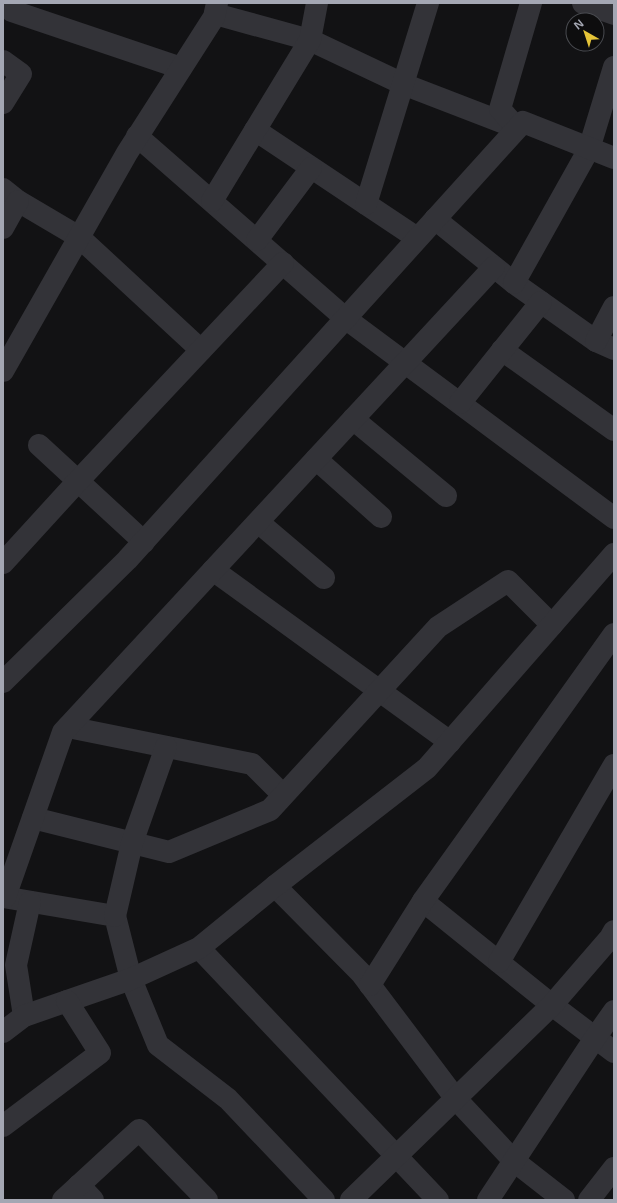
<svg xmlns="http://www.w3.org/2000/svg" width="617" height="1203" font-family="'Noto Sans',sans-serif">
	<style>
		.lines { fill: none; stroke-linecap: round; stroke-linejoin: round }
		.minor { stroke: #333338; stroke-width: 22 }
	</style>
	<rect width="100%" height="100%" fill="#121214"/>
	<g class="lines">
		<g class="minor">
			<path d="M 583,3 L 614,14"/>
			<path d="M 12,11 L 181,68"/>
			<path d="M 215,14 L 310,40 L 403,84 L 517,128"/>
			<path d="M 3,61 L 21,74 L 3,103"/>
			<path d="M 517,128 L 500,109 L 531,3"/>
			<path d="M 255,130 L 417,238"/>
			<path d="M 137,136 L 345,318 L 614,518"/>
			<path d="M 3,189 L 18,201 L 79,237 L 201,350"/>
			<path d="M 212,201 L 310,40 L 317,3"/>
			<path d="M 366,204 L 428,3"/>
			<path d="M 435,219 L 514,283 L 596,341 L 614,349"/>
			<path d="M 3,228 L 18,201"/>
			<path d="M 257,240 L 311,168"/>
			<path d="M 514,283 L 589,149 L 614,67"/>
			<path d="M 596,341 L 614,307"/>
			<path d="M 502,350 L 614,430"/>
			<path d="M 3,371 L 127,153 L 214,17 L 217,3"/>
			<path d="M 460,403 L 541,302"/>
			<path d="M 353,419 L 446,496"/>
			<path d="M 39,445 L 144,542"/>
			<path d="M 316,459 L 381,517"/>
			<path d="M 258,522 L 324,578"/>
			<path d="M 3,563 L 78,481 L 283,263"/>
			<path d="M 213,570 L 450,742"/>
			<path d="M 3,682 L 127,560 L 523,122 L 614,158"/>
			<path d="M 68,727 L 252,764 L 283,795"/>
			<path d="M 33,818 L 169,852 L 270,810 L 438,627 L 508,581 L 552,625"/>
			<path d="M 275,886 L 361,973 L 456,1099 L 514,1161 L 564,1200"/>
			<path d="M 3,897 L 115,916 L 131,979 L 158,1045 L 228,1099 L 324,1200"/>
			<path d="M 5,897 L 63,732 L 494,267"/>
			<path d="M 423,901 L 552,1005 L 614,1052"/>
			<path d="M 115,916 L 132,843 L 166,747"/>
			<path d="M 199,948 L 438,1200"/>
			<path d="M 499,962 L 614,765"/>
			<path d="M 370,985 L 423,901 L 614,634"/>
			<path d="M 24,1016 L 16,965 L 30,902"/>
			<path d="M 3,1032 L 24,1016 L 131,979 L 199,948 L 275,886 L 427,768 L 614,554"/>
			<path d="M 3,1126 L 100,1053 L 67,1001"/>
			<path d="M 79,1185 L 93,1200"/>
			<path d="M 63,1200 L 139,1130 L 207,1200"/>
			<path d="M 351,1200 L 552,1005 L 610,938 L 614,931"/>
			<path d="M 488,1200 L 595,1038 L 614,1011"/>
			<path d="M 589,1200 L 614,1168"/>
		</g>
	</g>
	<rect width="617" height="1203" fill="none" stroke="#a4a7b3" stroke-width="8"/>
	<g transform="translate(585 32) rotate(321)"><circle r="19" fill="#0d0d0e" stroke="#494b50"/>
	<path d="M0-3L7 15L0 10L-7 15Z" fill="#e5c438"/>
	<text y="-6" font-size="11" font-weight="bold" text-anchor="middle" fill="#a4a7b3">N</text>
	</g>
</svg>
